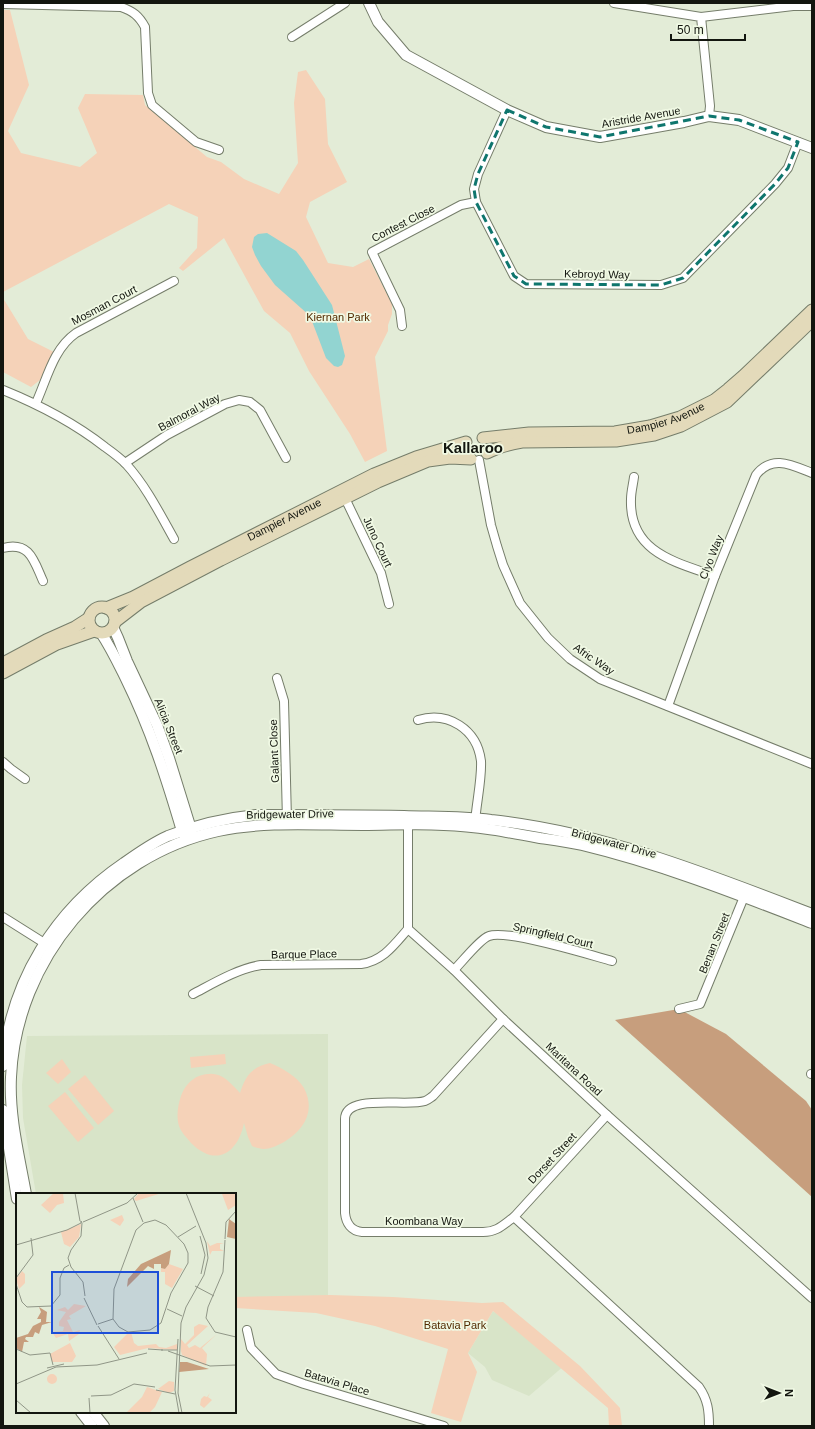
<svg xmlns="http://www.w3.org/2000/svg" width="815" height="1429" font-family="Arial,sans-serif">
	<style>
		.built { fill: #d8e4c8 }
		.green { fill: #f5d2b8 }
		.forest { fill: #c79e7d }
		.water { fill: #92d4d1 }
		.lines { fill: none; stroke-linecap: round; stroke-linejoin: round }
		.minor-casing { stroke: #757d6a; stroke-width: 10 }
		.tertiary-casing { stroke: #757d6a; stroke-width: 12 }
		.secondary-casing { stroke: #757d6a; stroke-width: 13 }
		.minor { stroke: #fff; stroke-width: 8 }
		.tertiary { stroke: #fff; stroke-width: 10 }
		.secondary { stroke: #e3daba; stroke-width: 11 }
		.marked { fill: none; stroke: #0f766e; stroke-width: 3; stroke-dasharray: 8 5; stroke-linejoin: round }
		.labels { text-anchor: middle; stroke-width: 3.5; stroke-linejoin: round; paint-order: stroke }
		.street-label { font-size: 11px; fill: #13160f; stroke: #f0f9e4 }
		.park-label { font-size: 11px; fill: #522a00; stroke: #f0f9e4 }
		.district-label { font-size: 15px; font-weight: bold; fill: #13160f; stroke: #f0f9e4 }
		.inset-road { fill: none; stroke: #909687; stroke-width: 1 }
		.view { fill: #1d4ed8; fill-opacity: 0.15; stroke: #1d4ed8; stroke-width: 2 }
		.inset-edge { fill: none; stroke: #13160f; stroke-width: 2 }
	</style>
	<rect width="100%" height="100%" fill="#e3ecd7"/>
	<g class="built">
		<path d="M 328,1034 L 328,1298 L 235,1299 L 235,1194 L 36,1194 L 23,1118 L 22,1085 L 27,1036 Z"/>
		<path d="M 493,1311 L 565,1365 L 529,1396 L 492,1380 L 485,1367 L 468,1353 Z"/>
	</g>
	<g class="green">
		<path d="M 3,10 L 10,10 L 29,85 L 8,131 L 21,153 L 80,167 L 97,153 L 78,108 L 85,94 L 143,95 L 145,105 L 207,157 L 221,162 L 244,179 L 279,194 L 298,163 L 294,103 L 298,72 L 306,70 L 325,99 L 328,144 L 347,182 L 310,202 L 306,217 L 328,263 L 353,267 L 369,259 L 392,304 L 392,314 L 388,325 L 388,331 L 375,357 L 387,451 L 365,462 L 350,434 L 309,371 L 290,333 L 264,311 L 224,238 L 183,271 L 179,268 L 197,248 L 198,217 L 169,204 L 3,292 Z"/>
		<path d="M 3,298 L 28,339 L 54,352 L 40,380 L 31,387 L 3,372 Z"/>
		<path d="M 225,1054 L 226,1064 L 191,1068 L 190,1057 Z"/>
		<path d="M 62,1059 L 71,1072 L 58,1084 L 46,1073 Z"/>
		<path d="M 270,1063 C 282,1068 297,1076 304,1088 C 316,1111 304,1130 284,1142 C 272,1148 265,1152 252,1146 L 248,1137 L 244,1123 C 238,1153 216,1168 191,1143 C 187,1138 181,1132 179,1126 C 176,1116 178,1105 181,1096 C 184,1087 191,1079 199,1076 C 219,1069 227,1079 240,1093 C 245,1077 251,1067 270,1063 Z"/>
		<path d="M 85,1075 L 114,1111 L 98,1125 L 68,1089 Z"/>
		<path d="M 65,1092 L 94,1128 L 78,1142 L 48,1106 Z"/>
		<path d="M 330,1295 L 393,1297 L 482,1303 L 503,1302 L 580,1366 L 620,1408 L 622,1426 L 609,1426 L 608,1408 L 493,1311 L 468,1353 L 477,1372 L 461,1422 L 431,1413 L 448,1349 L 375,1326 L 316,1313 L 235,1308 L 235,1297 Z"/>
	</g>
	<path class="forest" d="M 679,1009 L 726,1034 L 806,1101 L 812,1110 L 812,1197 L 615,1020 Z"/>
	<path class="water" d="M 267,233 L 296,251 L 303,260 L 332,305 L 345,356 L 342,365 L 338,367 L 334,366 L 326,358 L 310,316 L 275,285 L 261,266 L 255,255 L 252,247 L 254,237 L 258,234 Z"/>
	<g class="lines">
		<defs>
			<g id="minor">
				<path d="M 614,3 L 701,17 L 710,106 L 709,116"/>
				<path d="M 3,4 L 121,7 C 133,11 139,16 145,27 L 148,93 L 152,105 L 196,142 L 219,150"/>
				<path d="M 701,17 L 793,6 L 812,6"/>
				<path d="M 292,37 L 345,3"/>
				<path d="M 507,110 L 478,174 L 474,189 L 476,202 L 514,276 L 526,284 L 661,285 L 683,278 L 775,184 L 788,168 L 798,142"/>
				<path d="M 402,326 L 400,310 L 372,252 L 461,205 L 476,202"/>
				<path d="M 3,390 C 40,405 73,422 105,447 C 112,452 120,458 126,464 C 146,486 160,514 174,539"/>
				<path d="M 36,403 C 47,379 53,349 76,333 L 174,281"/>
				<path d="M 479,460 L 491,525 L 497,546 L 503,565 L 520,603 L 548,638 L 570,659 L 600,679 L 812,764"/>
				<path d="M 125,463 L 167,435 L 225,404 L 239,400 L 250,402 L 260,410 L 286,458"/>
				<path d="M 634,477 C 633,485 631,492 631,499 C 629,552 675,562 715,576"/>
				<path d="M 343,494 L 381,573 L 389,604"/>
				<path d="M 3,548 C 30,541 34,561 43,581"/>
				<path d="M 277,678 L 284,701 L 287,820"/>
				<path d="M 668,706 L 715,576 L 756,475 C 772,454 792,465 812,473"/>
				<path d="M 418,720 C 448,711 477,729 481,761 C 482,779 476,805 475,823"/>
				<path d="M 3,762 L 11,769 L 25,779"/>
				<path d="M 408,819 L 408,929 L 454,970 L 503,1019 L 607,1115 L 812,1298"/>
				<path d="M 3,917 L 49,946"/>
				<path d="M 454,970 C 462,962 480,939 489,936 C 507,929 590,955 612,961"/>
				<path d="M 193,994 C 214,983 237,969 261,965 L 361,964 C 383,961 394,945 408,929"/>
				<path d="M 679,1009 L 700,1004 L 746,892"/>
				<path d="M 503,1019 L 433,1096 C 430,1098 428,1100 425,1101 C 407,1107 345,1093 345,1119 L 345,1213 C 346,1223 351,1231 362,1232 L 483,1232 C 497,1232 503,1225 514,1217 L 699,1387 C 708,1400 709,1411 709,1426"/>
				<path d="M 811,1074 L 812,1074"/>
				<path d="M 514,1217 L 607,1115"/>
				<path d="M 247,1330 L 251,1348 L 276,1374 L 304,1384 L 444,1426"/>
			</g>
			<g id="tertiary">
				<path d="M 369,3 L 378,22 L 406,55 L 507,110 L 546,127 L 600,137 L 684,122 L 709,116 L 739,120 L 812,148"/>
				<path d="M 113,627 L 118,638 L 127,661 L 157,725 L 169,758 L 191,829 L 192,834"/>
				<path d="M 101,633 C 111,648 118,663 126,679 C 151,730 166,777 182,831 L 185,836"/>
				<path d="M 3,1066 C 10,981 55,910 124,863 C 138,853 152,843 168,836 C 196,825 226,818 256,815 C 305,815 355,815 404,816 C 433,817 462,816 491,820 C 603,832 708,874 812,914"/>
				<path d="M 3,1110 L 17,1199"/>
				<path d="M 26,1194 C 19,1155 9,1116 11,1077 C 16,960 104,856 218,831 C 265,821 315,825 363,825 C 390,825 417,823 444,825 C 476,826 508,832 540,838 C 554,840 569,842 582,845 C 661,864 737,894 812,923"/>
				<path d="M 81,1412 L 92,1426"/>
				<path d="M 93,1412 L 104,1426"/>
			</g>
			<g id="secondary">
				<path id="s1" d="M 483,438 L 529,433 L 615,432 L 650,426 L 680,417 L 714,400 L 728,389 L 743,376 L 812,310"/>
				<path d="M 487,453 C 498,447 510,444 522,442 L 616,441 L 654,435 L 681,426 L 727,402 L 812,321"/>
				<circle cx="102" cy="620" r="13"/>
				<path id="s2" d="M 106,608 L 133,597 L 190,567 L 374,474 L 416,457 L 466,442"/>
				<path d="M 115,622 L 141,602 L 221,560 L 378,482 L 428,461 L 450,458 L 471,459"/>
				<path d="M 3,663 L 46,640 L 75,627 L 89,618"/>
				<path d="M 3,673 L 57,644 L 94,631"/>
			</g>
		</defs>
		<use href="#minor" class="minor-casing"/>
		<use href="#tertiary" class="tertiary-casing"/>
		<use href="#secondary" class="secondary-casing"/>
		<use href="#minor" class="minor"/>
		<use href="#tertiary" class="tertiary"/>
		<use href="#secondary" class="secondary"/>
	</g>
	<path class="marked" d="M 507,110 L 546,127 L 600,137 L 709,116 L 739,120 L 798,142 L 788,168 L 775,184 L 683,278 L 661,285 L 526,284 L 514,276 L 476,202 L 474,189 L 478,174 Z"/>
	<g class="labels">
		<g class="street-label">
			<text transform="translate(641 117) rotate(-10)" y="4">Aristride Avenue</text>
			<text transform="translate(403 223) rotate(-27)" y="4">Contest Close</text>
			<text transform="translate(597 274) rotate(1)" y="4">Kebroyd Way</text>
			<text transform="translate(104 305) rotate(-28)" y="4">Mosman Court</text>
			<text transform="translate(189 412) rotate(-28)" y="4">Balmoral Way</text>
			<text dy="4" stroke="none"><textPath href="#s1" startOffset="185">Dampier Avenue</textPath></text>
			<text dy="4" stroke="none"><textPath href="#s2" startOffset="199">Dampier Avenue</textPath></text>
			<text transform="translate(378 542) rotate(65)" y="4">Juno Court</text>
			<text transform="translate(711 557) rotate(-68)" y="4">Clyo Way</text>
			<text transform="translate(594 659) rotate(34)" y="4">Afric Way</text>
			<text transform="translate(169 726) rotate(68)" y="4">Alicia Street</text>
			<text transform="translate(274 751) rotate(-92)" y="4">Galant Close</text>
			<text transform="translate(290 814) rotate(-1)" y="4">Bridgewater Drive</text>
			<text transform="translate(614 843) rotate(15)" y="4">Bridgewater Drive</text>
			<text transform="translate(553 935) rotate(13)" y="4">Springfield Court</text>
			<text transform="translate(714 943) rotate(-68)" y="4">Benan Street</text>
			<text transform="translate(304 954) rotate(-1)" y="4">Barque Place</text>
			<text transform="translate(574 1069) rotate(43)" y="4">Maritana Road</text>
			<text transform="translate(552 1158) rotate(-47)" y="4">Dorset Street</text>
			<text x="424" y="1225">Koombana Way</text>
			<text transform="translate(337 1382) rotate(17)" y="4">Batavia Place</text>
		</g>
		<g class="park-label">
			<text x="338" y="321">Kiernan Park</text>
			<text x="455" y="1329">Batavia Park</text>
		</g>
		<g class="district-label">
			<text x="473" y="453">Kallaroo</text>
		</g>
	</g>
	<g transform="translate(16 1193)">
		<rect width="220" height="220" fill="#e3ecd7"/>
		<path d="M 38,0 L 47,0 L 48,10 L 41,12 L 34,20 L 25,12 ZM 123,0 L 146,0 L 120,8 L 118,6 ZM 219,0 L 220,12 L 212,17 L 206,1 ZM 106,22 L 108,27 L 104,33 L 94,27 ZM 65,31 L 63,44 L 54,54 L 48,51 L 45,39 ZM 191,48 L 194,53 L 201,50 L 208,50 L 204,51 L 204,56 L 208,58 L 196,58 L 194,62 ZM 153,71 L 167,76 L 156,95 L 149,91 L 149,79 L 145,79 L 145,75 L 149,76 ZM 6,78 L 9,81 L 9,90 L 3,96 L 0,86 ZM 58,111 L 70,113 L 53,123 L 55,126 L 51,127 L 57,139 L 64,137 L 63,141 L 53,148 L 52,141 L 40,145 L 36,139 L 47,138 L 48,134 L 43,133 L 43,129 L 50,119 L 41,117 L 49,114 L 52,117 ZM 183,131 L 192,133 L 171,152 L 173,155 L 179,152 L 184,155 L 201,141 L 186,155 L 191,161 L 190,173 L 166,162 L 165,158 L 165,146 L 169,151 L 178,142 L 178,134 ZM 113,139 L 115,139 L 118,150 L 122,153 L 140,151 L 143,154 L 150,155 L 161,151 L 161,157 L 132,155 L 104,162 L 98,154 ZM 54,150 L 60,163 L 56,169 L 36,169 L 34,161 ZM31 186a5 5 0 1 1 10 0a5 5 0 1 1-10 0ZM 153,188 L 158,189 L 158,198 L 153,200 L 142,196 ZM 131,194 L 146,199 L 139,214 L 133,220 L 110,220 L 126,204 ZM 194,200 L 192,204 L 196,207 L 188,215 L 184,212 L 185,206 L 188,203 L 191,204 Z" fill="#f5d2b8"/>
		<path d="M 213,26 L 220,31 L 220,46 L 211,44 ZM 155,57 L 153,71 L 149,76 L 145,75 L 145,71 L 138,71 L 138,76 L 132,73 L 111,94 L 112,86 L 125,71 ZM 23,114 L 31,119 L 30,129 L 36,129 L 26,132 L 23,141 L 19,139 L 17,144 L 10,144 L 9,146 L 13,149 L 8,149 L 6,159 L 0,155 L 0,145 L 12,141 L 17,133 L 25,129 L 25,126 L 21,126 L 25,119 ZM 164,169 L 171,169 L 193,176 L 163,179 Z" fill="#c79e7d"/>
		<path class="inset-road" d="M 59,0 L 64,28M 117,5 L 127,29M 139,27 L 150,32 L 168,51 L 172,60 L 172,70 L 155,100 L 145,130 L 134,137 L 112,139 L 103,134 L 97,126 L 98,96 L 120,37 L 128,30 ZM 67,29 L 111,10 L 122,0M 66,30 L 65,43 L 55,57 L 52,65 L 55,74 L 67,89 L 69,103M 184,43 L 189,62 L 185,81M 162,44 L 180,33M 209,46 L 210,29 L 220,18M 209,47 L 207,79 L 192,114 L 190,125 L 199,139 L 220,144M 0,52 L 51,37 L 65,30 L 65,28 L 66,30M 0,85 L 17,62 L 15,45M 0,91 L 6,109 L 11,114 L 35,113 L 44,102 L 44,85 L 48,75 L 53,72M 179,93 L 198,103M 68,105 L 81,132M 151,116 L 166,123M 82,131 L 97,126M 82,133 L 103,166M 162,146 L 159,197 L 163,220M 0,156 L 14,162 L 34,160 L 37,172M 132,156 L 147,157M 145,157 L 161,157M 152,158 L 194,173 L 220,172M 31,175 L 48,171M 0,191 L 40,174 L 81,172 L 131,160M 140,197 L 159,201M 75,203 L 95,202 L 118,191 L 139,194M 73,205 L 74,220M 0,207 L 15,220M 166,220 L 162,200 L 165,130 L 170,114 L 188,82 L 192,65 L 190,50 L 170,0"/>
		<path class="view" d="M 36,79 L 142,79 L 142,140 L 36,140 Z"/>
		<rect width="220" height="220" class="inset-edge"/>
	</g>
	<rect width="815" height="1429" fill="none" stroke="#13160f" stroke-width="8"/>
	<g transform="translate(779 1393) rotate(90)" stroke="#f0f9e4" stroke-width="3" paint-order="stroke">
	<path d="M0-3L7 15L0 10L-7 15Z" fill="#13160f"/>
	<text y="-6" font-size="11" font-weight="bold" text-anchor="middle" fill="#13160f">N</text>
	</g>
	<path d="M671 34v6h74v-6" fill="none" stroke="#13160f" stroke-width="2"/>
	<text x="677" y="34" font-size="12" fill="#13160f" stroke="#f0f9e4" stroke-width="3" paint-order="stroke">50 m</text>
</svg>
